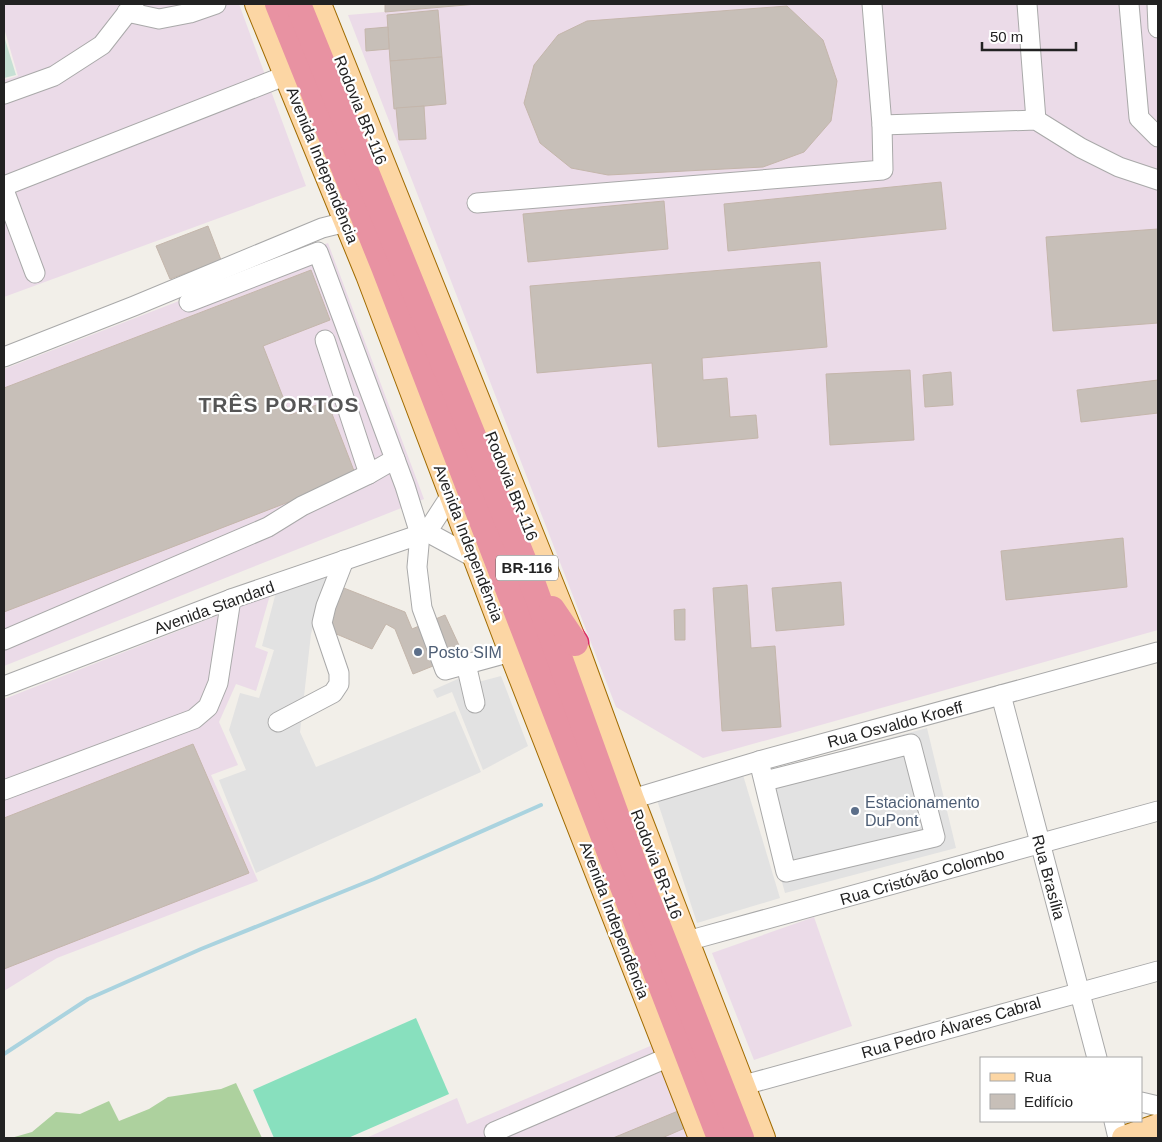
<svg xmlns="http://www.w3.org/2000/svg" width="1162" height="1142" font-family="Arial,sans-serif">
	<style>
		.industrial { fill: #ebdbe8 }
		.forest { fill: #add19e }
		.wetland { fill: #c6e0d4 }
		.pitch { fill: #88e0be }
		.parking { fill: #e2e2e2 }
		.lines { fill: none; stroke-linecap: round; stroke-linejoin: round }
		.stream { stroke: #aad3df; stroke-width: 4 }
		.building { fill: #c7bfb8; stroke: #c4b6ab }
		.minor-casing { stroke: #a9a9a9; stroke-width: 21 }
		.major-casing { stroke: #a06b00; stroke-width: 26 }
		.highway-casing { stroke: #dc2a67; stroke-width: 29 }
		.minor { stroke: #fff; stroke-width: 19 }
		.major { stroke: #fcd6a4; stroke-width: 24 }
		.highway { stroke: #e892a2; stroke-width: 26 }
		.service-dot { fill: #5c6f8a; stroke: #fff; stroke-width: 2 }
		.labels { text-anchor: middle; stroke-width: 4.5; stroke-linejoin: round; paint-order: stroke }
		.shield { fill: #fff; stroke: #646464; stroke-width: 1 }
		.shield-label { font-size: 15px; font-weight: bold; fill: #222 }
		.street-label { font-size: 16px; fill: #222; stroke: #fff }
		.service-label { font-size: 16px; fill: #4e5e75; stroke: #fff; text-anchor: start }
		.district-label { font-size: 21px; font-weight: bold; letter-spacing: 1px; fill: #555; stroke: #fff }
	</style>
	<rect width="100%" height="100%" fill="#f2efe9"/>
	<g class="industrial">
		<path d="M 4,4 L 239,4 L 306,186 L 4,297 L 4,80 L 18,76 L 4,28 Z"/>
		<path d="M 477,4 L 1147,4 L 1148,12 L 1158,10 L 1158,630 L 703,758 L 616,707 L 348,15 Z"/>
		<path d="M 328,243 L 424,499 L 4,666 L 4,369 Z"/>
		<path d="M 270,595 L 255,647 L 268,652 L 256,691 L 236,684 L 219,722 L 238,765 L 211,775 L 258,881 L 57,958 L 4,991 L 4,699 Z"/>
		<path d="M 814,917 L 852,1026 L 754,1060 L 712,953 Z"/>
		<path d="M 655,1044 L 689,1138 L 366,1138 L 457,1098 L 467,1124 Z"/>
	</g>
	<path class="forest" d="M 236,1083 L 262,1138 L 11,1138 L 32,1132 L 56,1112 L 80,1114 L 109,1101 L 119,1121 L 149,1109 L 168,1097 L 221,1089 Z"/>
	<path class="wetland" d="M 4,36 L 16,75 L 4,78 Z"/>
	<path class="pitch" d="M 416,1018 L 449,1094 L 348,1138 L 274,1138 L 253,1090 Z"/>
	<g class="parking">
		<path d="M 328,572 L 311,634 L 300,732 L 316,767 L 455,711 L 481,772 L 256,873 L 219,780 L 246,770 L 229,730 L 240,693 L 259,698 L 274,650 L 262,646 L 276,592 Z"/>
		<path d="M 501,676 L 528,746 L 483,770 L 452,692 L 437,698 L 433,690 L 460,678 L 463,686 Z"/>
		<path d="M 927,728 L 956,848 L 785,893 L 752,775 Z"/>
		<path d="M 743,775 L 780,898 L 697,923 L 657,800 Z"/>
	</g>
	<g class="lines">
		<path class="stream" d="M 4,1054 L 88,999 L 201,949 L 374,879 L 541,805"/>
	</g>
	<g class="building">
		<path d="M 385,4 L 477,4 L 385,12 Z"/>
		<path d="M 787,6 L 823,40 L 837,81 L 831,121 L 804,152 L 763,167 L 608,175 L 571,168 L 540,143 L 524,103 L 534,65 L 558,35 L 587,21 Z"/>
		<path d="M 438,10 L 442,57 L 390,61 L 387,15 Z"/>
		<path d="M 388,27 L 389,49 L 366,51 L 365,29 Z"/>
		<path d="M 442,57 L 446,104 L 394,109 L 390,61 Z"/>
		<path d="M 424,106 L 426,139 L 399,140 L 396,108 Z"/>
		<path d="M 941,182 L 946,229 L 728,251 L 724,204 Z"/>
		<path d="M 664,201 L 668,249 L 528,262 L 523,214 Z"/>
		<path d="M 208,226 L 221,260 L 170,279 L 156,246 Z"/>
		<path d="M 1158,229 L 1158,323 L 1053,331 L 1046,237 Z"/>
		<path d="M 820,262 L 827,347 L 702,358 L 703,380 L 727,378 L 730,417 L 756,415 L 758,438 L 658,447 L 652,363 L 537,373 L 530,286 Z"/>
		<path d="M 311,270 L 330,320 L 263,346 L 290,415 L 327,401 L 356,476 L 4,612 L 4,388 Z"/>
		<path d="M 910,370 L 914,440 L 830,445 L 826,374 Z"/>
		<path d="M 951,372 L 953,405 L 925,407 L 923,375 Z"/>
		<path d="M 1158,380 L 1158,413 L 1081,422 L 1077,390 Z"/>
		<path d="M 1123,538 L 1127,587 L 1006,600 L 1001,551 Z"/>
		<path d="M 841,582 L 844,625 L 776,631 L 772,588 Z"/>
		<path d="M 331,583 L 405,612 L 412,629 L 445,615 L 463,654 L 413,674 L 395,629 L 386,624 L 372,649 L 315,625 Z"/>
		<path d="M 747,585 L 751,648 L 775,646 L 781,727 L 722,731 L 713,588 Z"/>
		<path d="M 685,609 L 685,640 L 675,640 L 674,610 Z"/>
		<path d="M 193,744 L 249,873 L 4,969 L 4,818 Z"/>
		<path d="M 678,1111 L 685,1128 L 662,1138 L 613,1138 Z"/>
	</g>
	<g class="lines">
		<defs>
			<g id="minor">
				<path d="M 1027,4 L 1036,120"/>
				<path d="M 1129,4 L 1139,118 L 1158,137"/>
				<path d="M 1157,4 L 1158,28"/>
				<path d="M 127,12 L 159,19 L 190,13 L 216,4"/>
				<path d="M 4,94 L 54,76 L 102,45 L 134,4"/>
				<path d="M 882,125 L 1036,120 L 1081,148 L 1119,167 L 1158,180"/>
				<path d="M 4,186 L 287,75"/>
				<path d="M 4,190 L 35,273"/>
				<path d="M 477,203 L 883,170 L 882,125 L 872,4"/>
				<path d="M 189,302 L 318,252 L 405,486 L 420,534 L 417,567 L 422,608 L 445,670 L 511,652"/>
				<path d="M 325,340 L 369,474 L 395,459"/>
				<path d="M 4,357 L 134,306 L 322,228 L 346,222"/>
				<path d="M 427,532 L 475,558"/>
				<path d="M 4,640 L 268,527 L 302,506 L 369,474"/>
				<path d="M 466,664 L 475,703"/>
				<path d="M 4,686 L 231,599 L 427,532 L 451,495"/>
				<path d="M 1001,695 L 1097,1058"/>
				<path d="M 278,722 L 333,693 L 339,684 L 339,673 L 322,623 L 326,606 L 344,560"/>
				<path d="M 759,761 L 786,872 L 935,837 L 911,744 L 765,781"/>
				<path d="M 4,790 L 194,719 L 208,707 L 218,683 L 231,599"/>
				<path d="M 632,799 L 759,761 L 1158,652"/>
				<path d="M 687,941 L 1158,811"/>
				<path d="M 744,1085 L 1158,971"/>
				<path d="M 1141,1102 L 1158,1106"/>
				<path d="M 1114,1121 L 1118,1138"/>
				<path d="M 494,1132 L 669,1057"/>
			</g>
			<g id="major">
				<path d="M 257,4 L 368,275 L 511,652 L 701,1138"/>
				<path d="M 319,4 L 575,643 L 632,799 L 763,1138"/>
				<path d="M 1124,1138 L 1158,1126"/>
			</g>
			<g id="highway">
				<path d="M 278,4 L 384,267 L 720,1138"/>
				<path d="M 298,4 L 531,579 L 637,873 L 741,1138"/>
				<path d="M 552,609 L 575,643"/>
			</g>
		</defs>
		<use href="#minor" class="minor-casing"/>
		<use href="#major" class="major-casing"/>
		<use href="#highway" class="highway-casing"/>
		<use href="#minor" class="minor"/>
		<use href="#major" class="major"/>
		<use href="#highway" class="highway"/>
	</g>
	<g class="service-dot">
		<circle cx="418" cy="652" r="5"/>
		<circle cx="855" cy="811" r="5"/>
	</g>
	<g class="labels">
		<rect class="shield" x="496" y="555.5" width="62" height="25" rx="4"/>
		<g class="shield-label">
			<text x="527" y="573">BR-116</text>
		</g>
		<g class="street-label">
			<text transform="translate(361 110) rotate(68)" y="6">Rodovia BR-116</text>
			<text transform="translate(323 165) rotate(68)" y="6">Avenida Independência</text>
			<text transform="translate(512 486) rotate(68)" y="6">Rodovia BR-116</text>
			<text transform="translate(469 543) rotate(69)" y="6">Avenida Independência</text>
			<text transform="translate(214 607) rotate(-20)" y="6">Avenida Standard</text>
			<text transform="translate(895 724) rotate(-15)" y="6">Rua Osvaldo Kroeff</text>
			<text transform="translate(657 864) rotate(69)" y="6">Rodovia BR-116</text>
			<text transform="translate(922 876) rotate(-16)" y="6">Rua Cristóvão Colombo</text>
			<text transform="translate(1049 877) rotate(75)" y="6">Rua Brasília</text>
			<text transform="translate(615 920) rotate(69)" y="6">Avenida Independência</text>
			<text transform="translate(951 1027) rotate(-16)" y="6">Rua Pedro Álvares Cabral</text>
		</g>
		<g class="service-label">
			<text x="428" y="658">Posto SIM</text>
			<text x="865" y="808">Estacionamento<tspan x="865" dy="18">DuPont</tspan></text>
		</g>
		<g class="district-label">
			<text x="279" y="412">TRÊS PORTOS</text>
		</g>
	</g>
	<rect width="1162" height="1142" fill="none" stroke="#222222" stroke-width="10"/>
	<rect x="980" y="1057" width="162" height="65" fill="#ffffff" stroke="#a7a7a7"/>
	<rect x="990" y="1073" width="25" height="8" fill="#fcd6a4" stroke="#a7a7a7"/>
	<text x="1024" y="1082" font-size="15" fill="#222222">Rua</text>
	<rect x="990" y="1094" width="25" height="15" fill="#c7bfb8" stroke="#a7a7a7"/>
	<text x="1024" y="1107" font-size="15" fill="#222222">Edifício</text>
	<path d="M982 42v8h94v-8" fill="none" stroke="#222222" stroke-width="2.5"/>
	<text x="990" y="42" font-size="15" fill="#222222" stroke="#ffffff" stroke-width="4" paint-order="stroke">50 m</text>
</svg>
